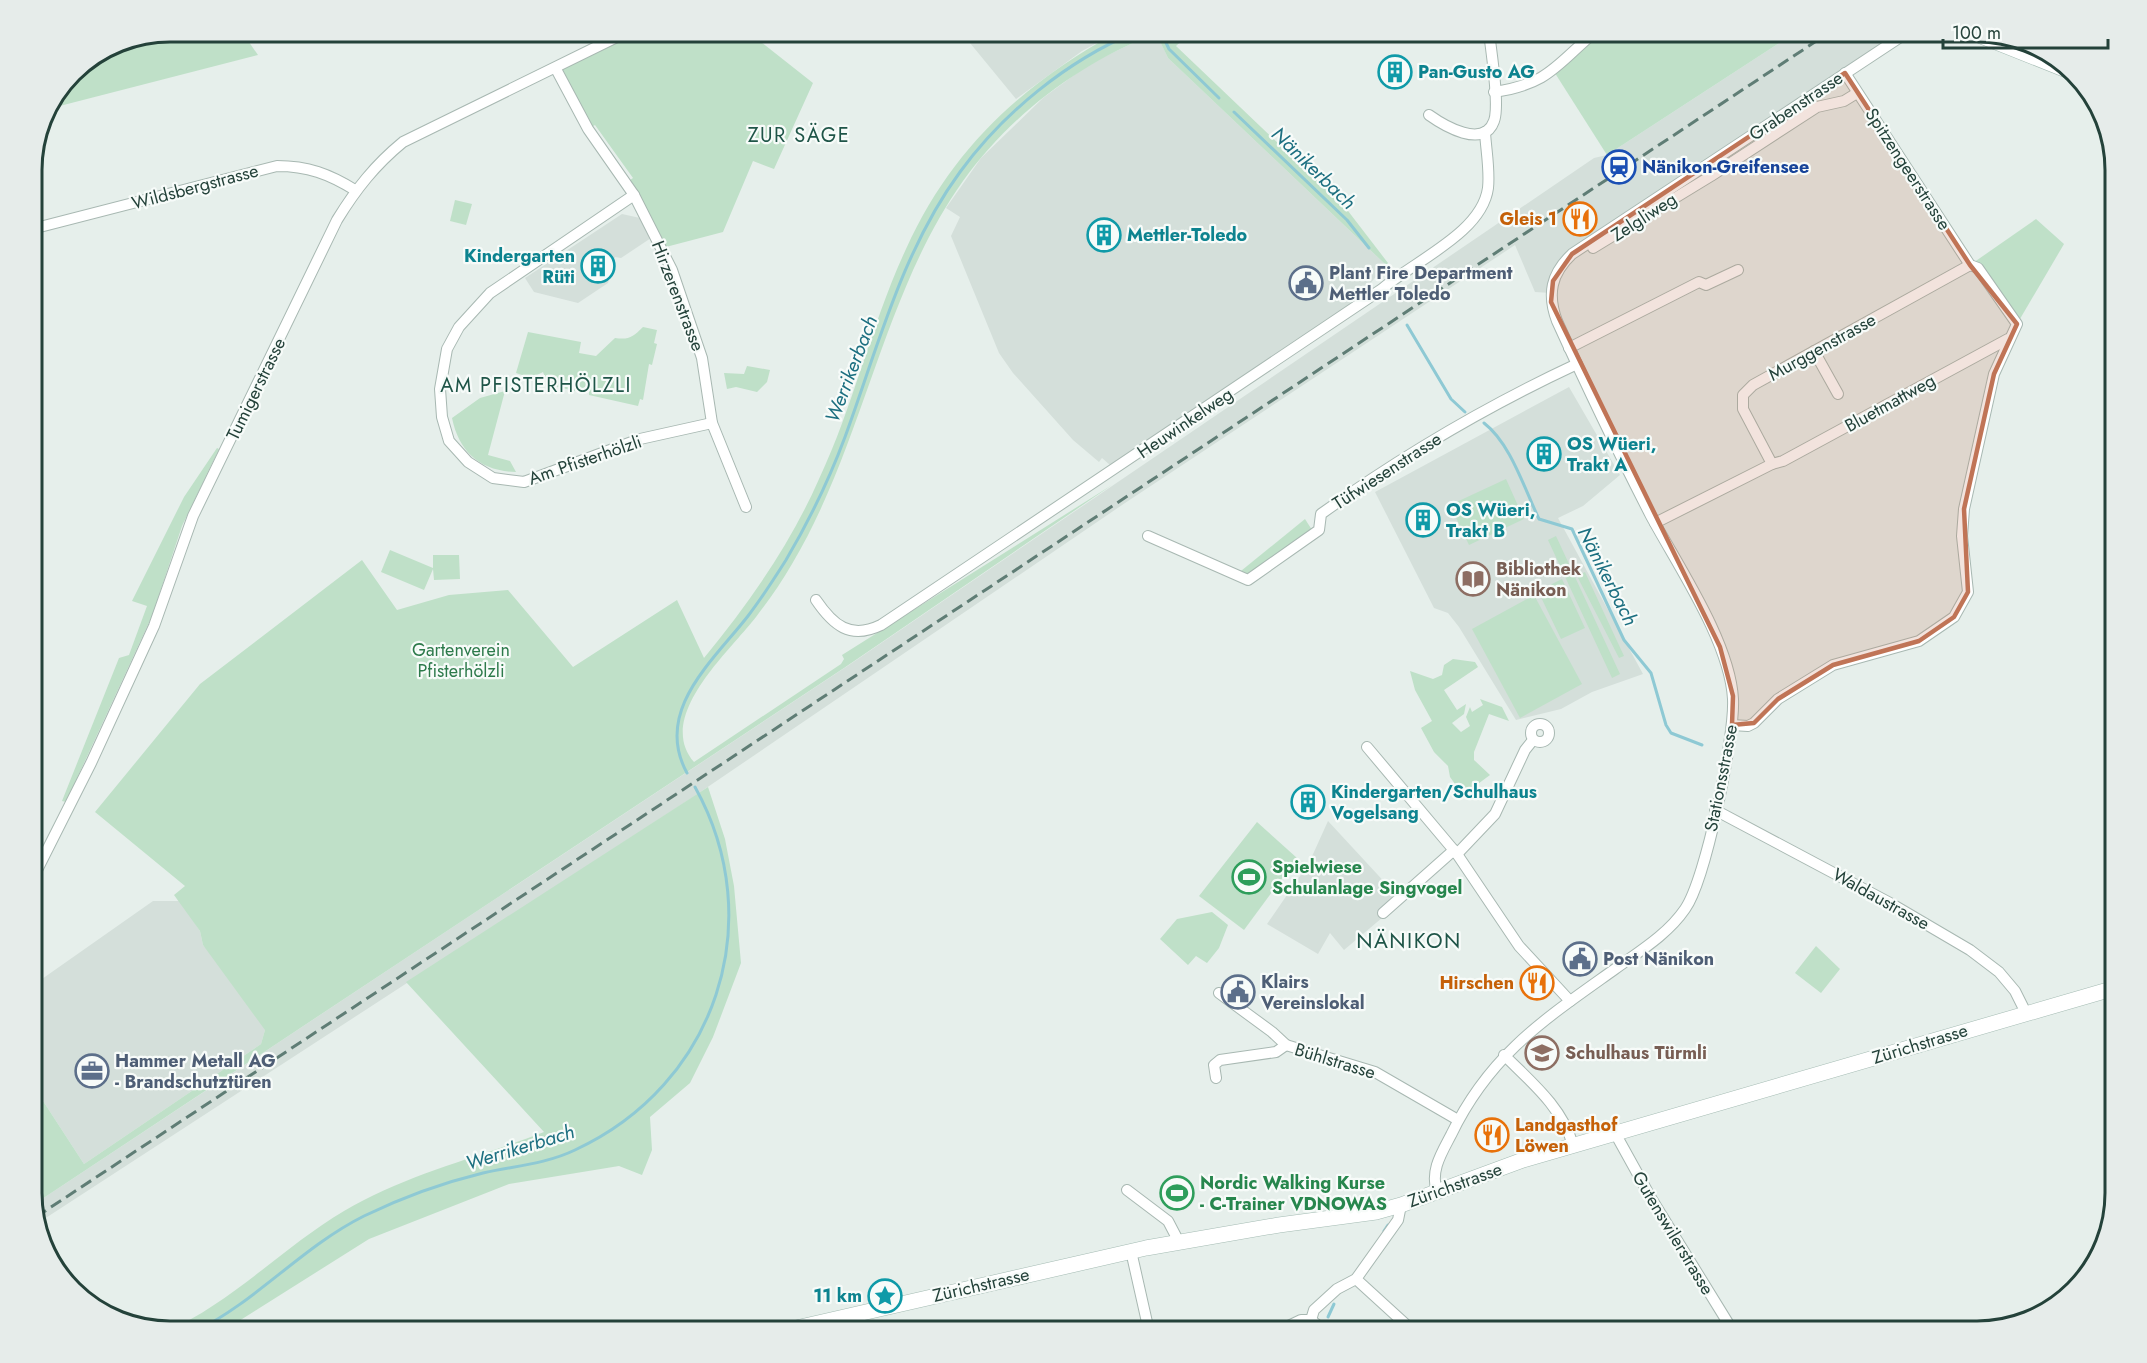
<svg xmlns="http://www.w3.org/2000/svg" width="2147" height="1363" font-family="Jost,sans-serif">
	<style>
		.built { fill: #d4dfda }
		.green { fill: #bfe0c8 }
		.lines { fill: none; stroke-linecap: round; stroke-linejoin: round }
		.stream { stroke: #8ec9d4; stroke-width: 3 }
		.street-casing { stroke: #a8b8b2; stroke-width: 12 }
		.secondary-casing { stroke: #a4bbb3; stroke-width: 16 }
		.street { stroke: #fff; stroke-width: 10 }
		.secondary { stroke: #fff; stroke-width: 15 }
		.rail { stroke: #5f7d75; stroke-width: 3; stroke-dasharray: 12 6; stroke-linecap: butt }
		.marked { fill: #c07456; fill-opacity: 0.2; stroke: #c07456; stroke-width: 4.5; stroke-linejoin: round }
		.labels { text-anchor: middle; stroke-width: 4.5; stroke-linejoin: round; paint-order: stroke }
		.culture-label { font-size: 18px; font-weight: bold; fill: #0d838f; stroke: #f7fbf9; text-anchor: start }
		.street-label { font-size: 18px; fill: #24423a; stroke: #f7fbf9 }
		.transit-label { font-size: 18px; font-weight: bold; fill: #164399; stroke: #f7fbf9; text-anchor: start }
		.food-label { font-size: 18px; font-weight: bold; fill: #c56008; stroke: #f7fbf9; text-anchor: end }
		.service-label { font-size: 18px; font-weight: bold; fill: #4e5e75; stroke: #f7fbf9; text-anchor: start }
		.education-label { font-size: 18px; font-weight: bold; fill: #785e54; stroke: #f7fbf9; text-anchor: start }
		.park-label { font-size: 18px; fill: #2d7a4b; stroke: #f7fbf9 }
		.leisure-label { font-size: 18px; font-weight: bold; fill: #27864d; stroke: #f7fbf9; text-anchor: start }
		.neighbourhood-label { font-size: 20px; letter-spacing: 1.5px; fill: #1f5548; stroke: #f7fbf9 }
		.water-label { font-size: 20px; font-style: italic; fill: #1c6f80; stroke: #f7fbf9 }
		.quarter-label { font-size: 21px; letter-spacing: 1.5px; fill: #1f5548; stroke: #f7fbf9 }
		.rim { fill: none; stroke: #24423a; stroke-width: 3 }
	</style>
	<rect width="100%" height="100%" fill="#e6efeb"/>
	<g class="built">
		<path d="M 961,32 L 1117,32 L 1082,51 L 1016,99 Z"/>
		<path d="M 1156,32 L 1168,58 L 1386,265 L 1349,308 L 1119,462 L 1110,465 L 1102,458 L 1099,462 L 1073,440 L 1013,373 L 999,353 L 951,236 L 960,217 L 946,208 L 981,158 L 1043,98 L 1089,64 Z"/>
		<path d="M 1796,32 L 1908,32 L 1572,254 L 1551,293 L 1535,292 L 1515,245 L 1125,503 L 693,797 L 38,1223 L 33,1205 L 849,665 L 1594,158 L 1607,155 Z"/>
		<path d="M 622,214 L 640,218 L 651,238 L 621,258 L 615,257 L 608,283 L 578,303 L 534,292 L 525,278 Z"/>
		<path d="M 1569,387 L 1620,475 L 1583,506 L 1558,518 L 1643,674 L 1592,692 L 1561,709 L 1516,720 L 1459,627 L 1448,613 L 1434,608 L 1375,492 Z"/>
		<path d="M 1328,821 L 1402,901 L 1344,950 L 1330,933 L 1318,954 L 1267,924 L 1309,863 Z"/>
		<path d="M 153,901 L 181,901 L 200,931 L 203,945 L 264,1008 L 265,1030 L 261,1044 L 84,1164 L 32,1084 L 32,986 Z"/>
	</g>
	<g class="green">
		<path d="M 170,32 L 242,32 L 258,55 L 48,109 L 72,72 L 117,42 Z"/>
		<path d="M 627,32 L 731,32 L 743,36 L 752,35 L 813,83 L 774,169 L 753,161 L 723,232 L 662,248 L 626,183 L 633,178 L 595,125 L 588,129 L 556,69 Z"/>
		<path d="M 1117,32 L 1191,32 L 1176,46 L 1345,207 L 1388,263 L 1386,265 L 1168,58 L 1156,33 C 1079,64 1012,113 963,181 C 883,293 864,443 792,564 C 781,583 769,600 756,617 C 728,653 655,717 694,762 L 841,664 L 844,659 L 842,655 L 1112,485 L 844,668 L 33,1205 L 32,1084 L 84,1164 L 261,1044 L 265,1030 L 203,945 L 200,931 L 174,895 L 185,886 L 95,812 L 200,684 L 362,560 L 397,610 L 449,595 L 508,590 L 573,667 L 677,600 L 704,658 C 749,603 790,545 819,479 C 854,405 871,324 906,249 C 952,148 1022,85 1117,32 Z"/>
		<path d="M 1595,32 L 1796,32 L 1607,155 L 1553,70 Z"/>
		<path d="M 455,200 L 472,204 L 466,225 L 450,221 Z"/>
		<path d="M 2036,219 L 2064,244 L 2017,324 L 1970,265 Z"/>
		<path d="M 643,327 L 657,330 L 654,343 L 657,344 L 652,365 L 649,364 L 643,400 L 640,399 L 638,406 L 589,395 L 589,392 L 576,389 L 575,391 L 554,386 L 554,384 L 547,382 L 543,372 L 531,378 L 516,373 L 528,332 L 581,342 L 579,353 L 596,356 L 615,338 C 629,340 633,337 643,327 Z"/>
		<path d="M 747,366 L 770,370 L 767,382 L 757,392 L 736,387 L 727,389 L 724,373 L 744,374 Z"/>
		<path d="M 505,391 L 488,455 L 510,461 L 516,472 C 480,471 459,452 452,418 L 480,398 Z"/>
		<path d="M 217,448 L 219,449 L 182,526 L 152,616 L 66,802 L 62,801 L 119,658 L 129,655 L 147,606 L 132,601 L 184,497 Z"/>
		<path d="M 1506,479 L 1524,519 L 1469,545 L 1450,505 Z"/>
		<path d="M 1305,519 L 1314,533 L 1248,580 L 1236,575 Z"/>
		<path d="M 1556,536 L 1620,674 L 1612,678 L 1548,540 Z"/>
		<path d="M 390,550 L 433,568 L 433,555 L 459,555 L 460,579 L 434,580 L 433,569 L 424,590 L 381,572 Z"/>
		<path d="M 1585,572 L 1624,656 L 1619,658 L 1577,576 Z"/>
		<path d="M 1562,579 L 1585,628 L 1561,639 L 1538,591 Z"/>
		<path d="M 1534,595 L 1582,684 L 1520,718 L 1472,629 Z"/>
		<path d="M 1453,659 L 1475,662 L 1478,667 L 1444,690 L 1457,710 L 1466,704 L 1464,714 L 1452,723 L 1461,732 L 1470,726 L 1466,717 L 1470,707 L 1472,712 L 1483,705 L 1480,699 L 1502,707 L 1509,721 L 1489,714 L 1474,752 L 1474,760 L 1490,775 L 1463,795 L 1450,777 L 1448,766 L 1434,752 L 1421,728 L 1432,721 L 1415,690 L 1410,671 L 1433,679 L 1442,675 L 1444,665 Z"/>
		<path d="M 708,787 L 725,839 L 734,886 L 741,963 L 713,1037 L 690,1083 L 650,1117 L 652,1150 L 642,1175 L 619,1166 L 509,1184 L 369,1239 L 223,1331 L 167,1331 C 233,1302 283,1247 344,1211 C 406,1174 477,1158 544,1132 L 406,982 Z"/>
		<path d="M 1257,822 L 1297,858 L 1244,930 L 1199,896 Z"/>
		<path d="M 1212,912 L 1228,925 L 1219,948 L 1207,963 L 1196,956 L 1188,965 L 1160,939 L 1177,919 Z"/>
		<path d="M 1816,946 L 1840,969 L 1821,993 L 1795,973 Z"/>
	</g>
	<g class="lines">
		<g class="stream">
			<path d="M 1161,32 L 1169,49 L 1219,98"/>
			<path d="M 1234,112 L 1347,220 L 1369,248"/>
			<path d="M 1407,325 L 1451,399 L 1465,412"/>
			<path d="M 1484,423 C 1511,444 1524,488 1539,519 L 1572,529 L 1624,640 L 1651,673 L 1666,725 L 1671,733 L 1702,745"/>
			<path d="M 687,773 C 653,711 713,661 748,616 C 761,599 774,579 786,560 C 809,521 829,480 845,437 C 878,347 902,251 960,172 C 1004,112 1067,61 1135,32"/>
			<path d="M 1384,1231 L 1388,1225"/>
			<path d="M 1328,1317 L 1334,1304"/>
			<path d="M 196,1331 C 257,1301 302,1247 364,1216 C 401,1198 442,1183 483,1173 C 514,1166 546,1164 575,1150 C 716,1085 770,922 695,787"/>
		</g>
		<defs>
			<g id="street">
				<path d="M 556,69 L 588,129 L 634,195 L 672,270 L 702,358 L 712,423 L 746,507"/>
				<path d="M 1494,92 C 1549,84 1556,65 1595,32"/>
				<path d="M 1429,115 C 1443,125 1484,150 1494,121 C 1500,105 1491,51 1489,32"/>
				<path d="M 634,195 L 490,293 L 459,327 L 447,349 L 440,389 L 442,417 L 449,441 L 468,462 L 493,478 L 524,482 L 640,439 L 712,423"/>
				<path d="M 32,229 L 277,166 C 308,166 329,174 355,190"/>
				<path d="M 1593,248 L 1711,176 L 1817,107 L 1844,101 L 1857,93"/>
				<path d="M 1569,348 L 1699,282 L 1706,285 L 1738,270"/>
				<path d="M 1814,351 L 1838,394"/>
				<path d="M 1772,464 L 1743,409 L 1743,395 L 1753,385 L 1970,265"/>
				<path d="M 1655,523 L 1772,464 L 1783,461 L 2008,339"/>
				<path d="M 1148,536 L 1248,580 L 1319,530 L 1321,514 C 1402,456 1487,406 1577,364"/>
				<path d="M 816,600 C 833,625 850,640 881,625 L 1382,289 C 1414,261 1482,233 1488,188 C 1490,170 1486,150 1485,132"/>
				<circle cx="1540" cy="733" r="9"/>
				<path d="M 1732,725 L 1748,726 L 1754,723 L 1778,699 L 1833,665 L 1919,641 L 1954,617 L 1968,592 L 1962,536 L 1964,509 L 1994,374 L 2017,324 L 1978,268 L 1970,265 L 1845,73"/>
				<path d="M 1367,747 L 1457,854 L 1519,946 L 1570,1001"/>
				<path d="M 1715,810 L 1890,903 L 1970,950 L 1999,972 L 2015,991 L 2026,1013"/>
				<path d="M 1457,854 L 1495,814 L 1525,750 L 1533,740"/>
				<path d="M 32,880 L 91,763 L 154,626 L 193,516 L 337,220 C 356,189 375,165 403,142 L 627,32"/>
				<path d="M 1383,913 L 1454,850"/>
				<path d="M 1219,993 L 1272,1032 L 1286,1045 L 1375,1072 L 1458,1120"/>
				<path d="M 1504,1055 C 1531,1082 1562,1107 1573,1145"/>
				<path d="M 1216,1078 L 1214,1065 L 1220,1060 L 1276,1052 L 1286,1045"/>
				<path d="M 1615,1133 L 1651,1198 L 1733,1331"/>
				<path d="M 1127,1190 L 1168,1221 L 1179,1242"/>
				<path d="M 1437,1192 C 1430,1171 1441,1154 1451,1135 C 1490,1054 1545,1019 1615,969 C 1640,951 1668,934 1685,909 C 1706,879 1735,736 1733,699 C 1730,642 1678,566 1651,516 C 1618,452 1587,387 1557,321 C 1547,294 1551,274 1572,254 L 1908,32"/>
				<path d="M 1131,1251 L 1149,1331"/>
				<path d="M 1356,1279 L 1413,1331"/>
				<path d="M 1311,1320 L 1314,1310 L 1337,1289 L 1356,1279 L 1398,1220 L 1401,1205"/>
				<path d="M 1278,1331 L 1301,1320 L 1311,1320 L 1325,1331"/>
			</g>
			<g id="secondary">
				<path d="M 1971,32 L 2069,71"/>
				<path d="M 783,1331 L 1146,1248 L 1279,1225 L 1376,1212 L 1401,1205 L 1523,1160 L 2115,988"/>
			</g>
		</defs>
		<use href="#street" class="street-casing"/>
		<use href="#secondary" class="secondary-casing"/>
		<use href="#street" class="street"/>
		<use href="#secondary" class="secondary"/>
		<path class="rail" d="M 36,1217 L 1830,32"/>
	</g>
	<path class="marked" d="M 1845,73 L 1970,265 L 2017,324 L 1994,374 L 1964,509 L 1968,592 L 1954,617 L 1919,641 L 1833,665 L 1778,699 L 1754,723 L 1732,725 L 1733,696 L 1720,647 L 1551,302 L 1553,281 L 1572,254 Z"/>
	<defs>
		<symbol id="building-ring" viewBox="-11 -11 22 22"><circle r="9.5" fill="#f7fbf9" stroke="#0f9aa8" stroke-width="1.5"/><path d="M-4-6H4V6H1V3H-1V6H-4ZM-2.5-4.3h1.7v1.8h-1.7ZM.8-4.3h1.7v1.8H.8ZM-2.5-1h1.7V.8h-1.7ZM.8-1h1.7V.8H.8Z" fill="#0f9aa8"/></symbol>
		<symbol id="station-ring" viewBox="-11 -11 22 22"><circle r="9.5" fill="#f7fbf9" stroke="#1a4fb4" stroke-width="1.5"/><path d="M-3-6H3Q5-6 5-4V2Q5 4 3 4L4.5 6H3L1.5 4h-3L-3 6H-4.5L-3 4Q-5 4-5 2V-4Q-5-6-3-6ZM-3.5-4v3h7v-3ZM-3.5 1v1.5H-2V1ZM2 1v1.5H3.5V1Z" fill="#1a4fb4"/></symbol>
		<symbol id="restaurant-ring" viewBox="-11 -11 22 22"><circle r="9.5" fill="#f7fbf9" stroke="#e8710a" stroke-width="1.5"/><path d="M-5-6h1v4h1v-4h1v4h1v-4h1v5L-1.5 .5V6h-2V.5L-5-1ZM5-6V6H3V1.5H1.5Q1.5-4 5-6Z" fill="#e8710a"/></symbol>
		<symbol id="civic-ring" viewBox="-11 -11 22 22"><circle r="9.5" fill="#f7fbf9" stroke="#5c6f8a" stroke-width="1.5"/><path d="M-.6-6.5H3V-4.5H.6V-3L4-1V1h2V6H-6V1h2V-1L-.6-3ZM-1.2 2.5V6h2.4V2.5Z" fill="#5c6f8a"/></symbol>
		<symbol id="library-ring" viewBox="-11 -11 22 22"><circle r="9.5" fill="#f7fbf9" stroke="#8d6e63" stroke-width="1.5"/><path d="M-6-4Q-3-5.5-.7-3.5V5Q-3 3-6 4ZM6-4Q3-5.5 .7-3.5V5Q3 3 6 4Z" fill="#8d6e63"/></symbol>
		<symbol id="stadium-ring" viewBox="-11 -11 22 22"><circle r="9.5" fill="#f7fbf9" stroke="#2e9e5b" stroke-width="1.5"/><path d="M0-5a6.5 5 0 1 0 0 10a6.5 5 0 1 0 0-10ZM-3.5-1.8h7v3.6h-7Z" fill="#2e9e5b"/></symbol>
		<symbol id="school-ring" viewBox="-11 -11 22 22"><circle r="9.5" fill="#f7fbf9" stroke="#8d6e63" stroke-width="1.5"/><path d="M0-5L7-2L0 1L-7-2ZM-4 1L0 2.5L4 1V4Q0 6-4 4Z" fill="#8d6e63"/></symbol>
		<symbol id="office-ring" viewBox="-11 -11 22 22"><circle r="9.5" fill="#f7fbf9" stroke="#5c6f8a" stroke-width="1.5"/><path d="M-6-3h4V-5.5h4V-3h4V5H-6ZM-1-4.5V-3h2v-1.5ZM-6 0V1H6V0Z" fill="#5c6f8a"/></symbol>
		<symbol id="sight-ring" viewBox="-11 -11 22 22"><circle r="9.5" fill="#f7fbf9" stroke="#0f9aa8" stroke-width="1.5"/><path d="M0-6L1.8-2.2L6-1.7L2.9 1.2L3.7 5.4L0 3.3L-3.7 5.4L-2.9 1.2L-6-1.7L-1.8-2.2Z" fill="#0f9aa8"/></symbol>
	</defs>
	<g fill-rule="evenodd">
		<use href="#building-ring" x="1376" y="53" width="38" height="38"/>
		<use href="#station-ring" x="1600" y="148" width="38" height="38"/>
		<use href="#restaurant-ring" x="1561" y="200" width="38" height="38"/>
		<use href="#building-ring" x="1085" y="216" width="38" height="38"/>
		<use href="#building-ring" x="579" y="247" width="38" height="38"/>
		<use href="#civic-ring" x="1287" y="264" width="38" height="38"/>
		<use href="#building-ring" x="1525" y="435" width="38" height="38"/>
		<use href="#building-ring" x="1404" y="501" width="38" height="38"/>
		<use href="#library-ring" x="1454" y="560" width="38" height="38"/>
		<use href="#building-ring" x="1289" y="783" width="38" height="38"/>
		<use href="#stadium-ring" x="1230" y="858" width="38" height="38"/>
		<use href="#civic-ring" x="1561" y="940" width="38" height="38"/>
		<use href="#restaurant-ring" x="1518" y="964" width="38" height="38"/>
		<use href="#civic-ring" x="1219" y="973" width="38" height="38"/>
		<use href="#school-ring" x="1523" y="1034" width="38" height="38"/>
		<use href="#office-ring" x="73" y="1052" width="38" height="38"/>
		<use href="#restaurant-ring" x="1473" y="1116" width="38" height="38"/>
		<use href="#stadium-ring" x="1158" y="1174" width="38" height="38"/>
		<use href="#sight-ring" x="866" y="1277" width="38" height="38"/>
	</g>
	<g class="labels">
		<g class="culture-label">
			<text x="1418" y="78">Pan-Gusto AG</text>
			<text x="1127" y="241">Mettler-Toledo</text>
			<text x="575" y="262" text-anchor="end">Kindergarten<tspan x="575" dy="21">Rüti</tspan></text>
			<text x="1567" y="450">OS Wüeri,<tspan x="1567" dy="21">Trakt A</tspan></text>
			<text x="1446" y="516">OS Wüeri,<tspan x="1446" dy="21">Trakt B</tspan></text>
			<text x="1331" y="798">Kindergarten/Schulhaus<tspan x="1331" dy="21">Vogelsang</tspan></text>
			<text x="862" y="1302" text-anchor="end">11 km</text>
		</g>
		<g class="street-label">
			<text transform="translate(1796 106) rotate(-34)" y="6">Grabenstrasse</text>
			<text transform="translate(1908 169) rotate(57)" y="6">Spitzengeerstrasse</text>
			<text transform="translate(195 187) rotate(-15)" y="6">Wildsbergstrasse</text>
			<text transform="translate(1644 217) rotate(-33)" y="6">Zelgliweg</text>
			<text transform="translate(678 296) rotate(69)" y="6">Hirzerenstrasse</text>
			<text transform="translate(1822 347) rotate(-29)" y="6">Murggenstrasse</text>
			<text transform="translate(256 389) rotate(-64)" y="6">Tumigerstrasse</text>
			<text transform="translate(1890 403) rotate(-29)" y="6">Bluetmattweg</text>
			<text transform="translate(1185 423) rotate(-34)" y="6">Heuwinkelweg</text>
			<text transform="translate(585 460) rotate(-19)" y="6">Am Pfisterhölzli</text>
			<text transform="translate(1387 471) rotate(-33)" y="6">Tüfwiesenstrasse</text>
			<text transform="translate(1721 778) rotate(-79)" y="6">Stationsstrasse</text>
			<text transform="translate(1881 899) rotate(29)" y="6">Waldaustrasse</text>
			<text transform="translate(1920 1044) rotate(-17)" y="6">Zürichstrasse</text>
			<text transform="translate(1335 1061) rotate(17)" y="6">Bühlstrasse</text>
			<text transform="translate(1455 1185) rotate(-20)" y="6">Zürichstrasse</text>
			<text transform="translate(1673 1233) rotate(59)" y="6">Gutenswilerstrasse</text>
			<text transform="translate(981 1285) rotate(-13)" y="6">Zürichstrasse</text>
		</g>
		<g class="transit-label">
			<text x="1642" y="173">Nänikon-Greifensee</text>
		</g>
		<g class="food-label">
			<text x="1557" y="225">Gleis 1</text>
			<text x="1514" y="989">Hirschen</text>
			<text x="1515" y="1131" text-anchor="start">Landgasthof<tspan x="1515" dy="21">Löwen</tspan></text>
		</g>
		<g class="service-label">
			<text x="1329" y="279">Plant Fire Department<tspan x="1329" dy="21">Mettler Toledo</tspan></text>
			<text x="1603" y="965">Post Nänikon</text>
			<text x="1261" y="988">Klairs<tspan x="1261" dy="21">Vereinslokal</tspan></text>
			<text x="115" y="1067">Hammer Metall AG<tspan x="115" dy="21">- Brandschutztüren</tspan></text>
		</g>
		<g class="education-label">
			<text x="1496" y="575">Bibliothek<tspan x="1496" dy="21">Nänikon</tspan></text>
			<text x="1565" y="1059">Schulhaus Türmli</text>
		</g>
		<g class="park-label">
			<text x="461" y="656">Gartenverein<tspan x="461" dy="21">Pfisterhölzli</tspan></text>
		</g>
		<g class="leisure-label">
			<text x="1272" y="873">Spielwiese<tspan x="1272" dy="21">Schulanlage Singvogel</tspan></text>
			<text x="1200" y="1189">Nordic Walking Kurse<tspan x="1200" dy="21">- C-Trainer VDNOWAS</tspan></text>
		</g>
		<g class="neighbourhood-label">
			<text x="799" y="142">ZUR SÄGE</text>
			<text x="536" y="392">AM PFISTERHÖLZLI</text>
		</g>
		<g class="water-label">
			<text transform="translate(1314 168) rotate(44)" y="7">Nänikerbach</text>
			<text transform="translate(851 369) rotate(-69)" y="7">Werrikerbach</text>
			<text transform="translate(1608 576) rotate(63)" y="7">Nänikerbach</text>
			<text transform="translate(520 1147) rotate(-17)" y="7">Werrikerbach</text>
		</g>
		<g class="quarter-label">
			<text x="1409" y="948">NÄNIKON</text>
		</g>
	</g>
	<path d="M0 0H2147V1363H0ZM170 42H1977A128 128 0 0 1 2105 170V1193A128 128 0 0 1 1977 1321H170A128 128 0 0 1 42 1193V170A128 128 0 0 1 170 42Z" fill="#e6ecea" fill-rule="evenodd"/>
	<path class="rim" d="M170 42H1977A128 128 0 0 1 2105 170V1193A128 128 0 0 1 1977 1321H170A128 128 0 0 1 42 1193V170A128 128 0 0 1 170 42Z"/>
	<path d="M1943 39v9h165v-9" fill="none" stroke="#24423a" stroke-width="3"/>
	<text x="1952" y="39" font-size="18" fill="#24423a" stroke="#f7fbf9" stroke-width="4.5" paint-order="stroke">100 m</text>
</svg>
